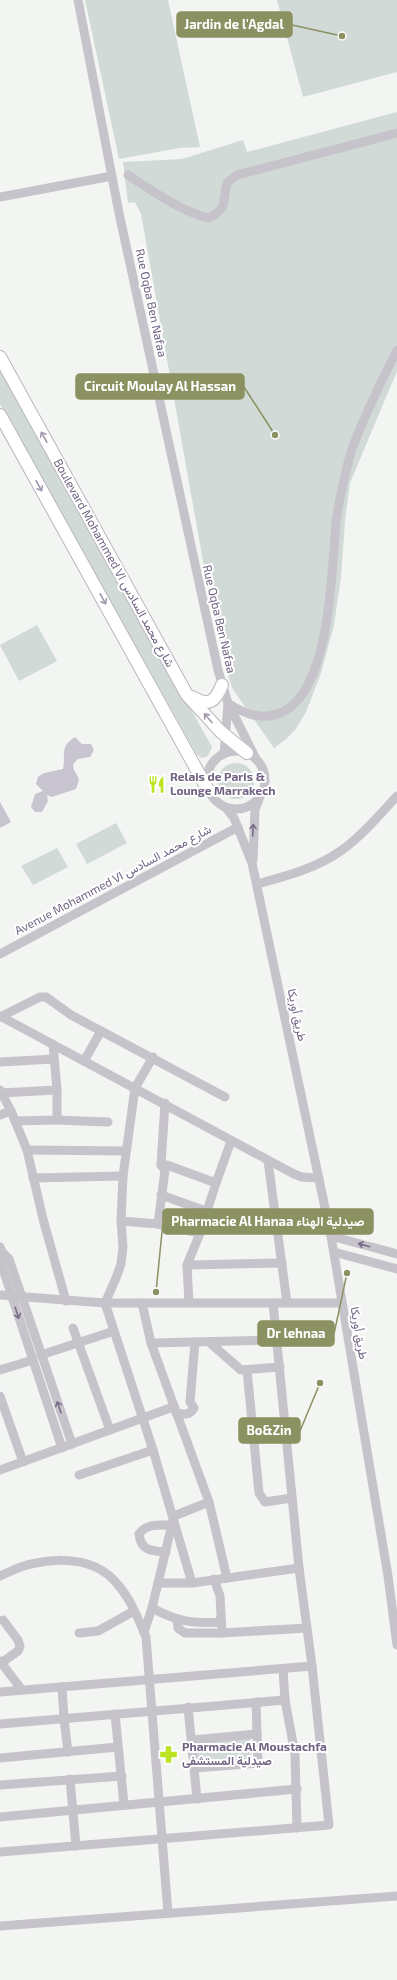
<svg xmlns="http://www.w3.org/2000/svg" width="397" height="1980" font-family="'Exo 2',Vazirmatn,sans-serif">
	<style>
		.green { fill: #d1dad6 }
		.water { fill: #c8c5d1 }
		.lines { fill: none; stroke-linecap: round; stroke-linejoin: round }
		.major-casing { stroke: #b9b6be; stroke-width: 14 }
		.minor { stroke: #c6c3ca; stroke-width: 9 }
		.major { stroke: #fff; stroke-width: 12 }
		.oneway { stroke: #a39aae }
		.oneway2 { stroke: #7a6e8a }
		.labels { text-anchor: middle; stroke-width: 4; stroke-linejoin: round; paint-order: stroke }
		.street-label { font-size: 12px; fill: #716483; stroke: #fff }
		.poi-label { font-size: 12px; font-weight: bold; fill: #716483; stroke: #fff; text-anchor: start }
		.leader { fill: none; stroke: #8c9161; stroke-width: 1.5 }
		.callout-dot { fill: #8c9161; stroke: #fff; stroke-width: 1.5 }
		.callout { fill: #8c9161; stroke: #8c9161; stroke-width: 1.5 }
		.callout-label { font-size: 13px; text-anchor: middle; font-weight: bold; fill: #fff }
	</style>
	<rect width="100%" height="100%" fill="#f2f5f2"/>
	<g class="green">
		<path d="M 85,0 L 168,0 L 200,147 L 180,148 L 119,159 Z"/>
		<path d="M 277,0 L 397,0 L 397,72 L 303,97 Z"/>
		<path d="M 397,112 L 397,371 L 350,483 L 345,521 L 341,577 L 334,625 L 321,673 L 306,712 L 295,730 L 285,740 L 274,748 L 232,688 L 224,661 L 208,589 L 141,214 L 135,202 L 128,203 L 123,162 L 182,159 L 243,140 L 247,152 Z"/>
		<path d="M 0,368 L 212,747 L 208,756 L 202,758 L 197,755 L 0,404 Z"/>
		<path d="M 37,625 L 57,661 L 19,681 L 0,645 Z"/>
		<circle cx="236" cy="781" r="18"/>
		<path d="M 116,823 L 127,843 L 87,864 L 76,844 Z"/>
		<path d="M 57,848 L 68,867 L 33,885 L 21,866 Z"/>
		<path d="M 250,1737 L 252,1761 L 195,1766 L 193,1742 Z"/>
	</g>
	<g class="water">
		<path d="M 75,737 L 82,744 L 91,744 L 94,750 L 90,757 L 78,759 L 73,764 L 74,770 L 79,779 L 76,789 L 52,797 L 47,795 L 48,801 L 42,812 L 35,812 L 31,807 L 35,794 L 43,791 L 36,784 L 38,777 L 44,773 L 63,769 C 66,754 59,747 75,737 Z"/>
		<path d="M 0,802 L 11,822 L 0,828 Z"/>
	</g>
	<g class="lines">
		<defs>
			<g id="major">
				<path d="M 0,357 L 187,695 L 221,732 L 247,753"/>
				<path d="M 0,415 L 208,790"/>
				<path d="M 192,697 C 209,707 215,702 222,685"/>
			</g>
		</defs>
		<use href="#major" class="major-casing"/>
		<g class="minor">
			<path d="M 78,0 L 119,213 L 218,670 L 228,703 L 256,759"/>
			<path d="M 128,175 C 154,192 179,210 208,218 C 229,209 222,200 227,183 L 237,175 L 397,133"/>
			<path d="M 0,197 L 112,176"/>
			<path d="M 229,704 C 244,713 257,719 274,715 C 329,703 331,580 335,535 C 336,518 339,501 343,484 C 346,473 348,460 352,449 C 364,416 381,382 397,350"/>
			<circle cx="236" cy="780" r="29"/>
			<path d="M 224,754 L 228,704"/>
			<path d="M 226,808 L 234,818 L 252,863 L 331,1236 L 388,1576 L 397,1645"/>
			<path d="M 253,860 L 255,810 L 259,799"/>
			<path d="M 257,884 C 287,876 317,868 342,850 C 363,835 380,814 397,796"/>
			<path d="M 0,954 L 238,827"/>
			<path d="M 0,1016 L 294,1174 L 302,1177 L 319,1178"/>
			<path d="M 0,1017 L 40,997 L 46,997 L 71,1015 L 225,1097"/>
			<path d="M 153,1057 L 135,1088 L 123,1176 L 121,1221 L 123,1247 L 121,1264 L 116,1278 L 105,1303 L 153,1450 L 192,1583"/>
			<path d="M 84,1061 L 101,1031"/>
			<path d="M 0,1062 L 54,1059"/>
			<path d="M 0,1090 L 11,1111 L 27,1150 L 43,1219 L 66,1301"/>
			<path d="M 1,1093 L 57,1090"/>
			<path d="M 0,1115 L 11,1111"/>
			<path d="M 57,1120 L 108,1122"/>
			<path d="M 15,1121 L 57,1120 L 57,1090 L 53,1044"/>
			<path d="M 27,1150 L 126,1151"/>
			<path d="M 268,1161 L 287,1303"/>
			<path d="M 161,1165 L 167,1165 L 216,1183"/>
			<path d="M 33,1178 L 123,1176"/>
			<path d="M 161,1195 L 254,1228"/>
			<path d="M 121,1221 L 158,1224 L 200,1233"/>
			<path d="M 158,1224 L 165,1170 L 161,1165 L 165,1103"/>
			<path d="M 331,1236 L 397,1254"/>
			<path d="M 0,1247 L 2,1252 L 9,1259 L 72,1444"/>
			<path d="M 2,1252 L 1,1263 L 62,1448"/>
			<path d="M 334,1252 L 397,1269"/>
			<path d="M 187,1265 L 282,1263"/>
			<path d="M 0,1295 L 105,1303 L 341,1303"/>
			<path d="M 142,1303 L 151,1343 L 209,1502 L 227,1578"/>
			<path d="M 189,1303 L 187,1265 L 200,1233 L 216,1183 L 231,1141"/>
			<path d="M 73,1328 L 110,1430"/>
			<path d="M 209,1342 L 241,1370 L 280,1367"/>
			<path d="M 151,1343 L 277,1340"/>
			<path d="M 41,1355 L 114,1331"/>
			<path d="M 0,1370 L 33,1360"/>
			<path d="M 247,1370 L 259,1493 L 265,1502 L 292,1498"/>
			<path d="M 0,1396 L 23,1462"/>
			<path d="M 176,1413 C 183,1414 190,1416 194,1408 L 190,1402 L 195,1342"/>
			<path d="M 0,1470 L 173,1407"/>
			<path d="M 79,1475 L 153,1450"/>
			<path d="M 166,1552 C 151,1551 141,1551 139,1534 C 147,1523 159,1525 172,1525"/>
			<path d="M 0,1576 C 35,1558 91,1549 119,1586 C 130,1599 137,1616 144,1632"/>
			<path d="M 214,1579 L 220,1596 L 222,1633 L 307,1628"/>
			<path d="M 158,1583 L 192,1583 L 299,1568"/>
			<path d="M 152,1608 C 176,1621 192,1624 220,1622 L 220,1619"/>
			<path d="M 177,1620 L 178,1628 L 185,1633 L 222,1633"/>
			<path d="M 79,1633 L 98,1631 L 134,1611"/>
			<path d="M 0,1661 L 22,1690"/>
			<path d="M 1,1663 L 18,1651 L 20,1646 L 18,1640 L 3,1620"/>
			<path d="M 283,1669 L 285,1700 L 295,1754 L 297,1828"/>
			<path d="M 62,1687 L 64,1719 L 68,1752"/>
			<path d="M 0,1692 L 312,1666"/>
			<path d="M 188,1707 L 197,1799"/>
			<path d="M 115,1714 L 124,1805"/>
			<path d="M 0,1724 L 285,1700"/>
			<path d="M 192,1740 L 257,1734"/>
			<path d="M 0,1758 L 118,1747"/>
			<path d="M 195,1768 L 258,1763 L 256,1702"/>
			<path d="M 70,1779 L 76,1846"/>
			<path d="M 0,1785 L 122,1776"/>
			<path d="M 0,1817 L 297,1789"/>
			<path d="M 0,1852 L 329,1825 L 312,1666 L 299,1568 L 273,1303"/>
			<path d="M 168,1913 L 146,1637 L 144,1632 L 152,1608 L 174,1516 L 209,1502"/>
			<path d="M 0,1926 L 397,1896"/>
		</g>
		<use href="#major" class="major"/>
	</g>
	<defs><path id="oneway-shaft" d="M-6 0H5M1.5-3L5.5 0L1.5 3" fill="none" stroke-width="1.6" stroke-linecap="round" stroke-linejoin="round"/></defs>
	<g class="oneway">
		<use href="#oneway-shaft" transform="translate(44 437) rotate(-119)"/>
		<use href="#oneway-shaft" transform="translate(39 486) rotate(61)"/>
		<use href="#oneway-shaft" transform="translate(103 599) rotate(61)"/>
		<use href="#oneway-shaft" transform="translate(208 718) rotate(-131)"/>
	</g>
	<g class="oneway2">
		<use href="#oneway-shaft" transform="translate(253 830) rotate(-88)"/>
		<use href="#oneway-shaft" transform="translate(364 1245) rotate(-164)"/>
		<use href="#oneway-shaft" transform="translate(17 1313) rotate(72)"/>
		<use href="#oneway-shaft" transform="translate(59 1407) rotate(-109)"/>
	</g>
	<defs>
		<symbol id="restaurant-bare" viewBox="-9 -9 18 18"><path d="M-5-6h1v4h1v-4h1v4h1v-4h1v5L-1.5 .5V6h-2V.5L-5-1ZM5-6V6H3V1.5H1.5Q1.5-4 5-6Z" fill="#bde423" stroke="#fff" stroke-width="2.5" paint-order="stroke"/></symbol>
		<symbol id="pharmacy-bare" viewBox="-9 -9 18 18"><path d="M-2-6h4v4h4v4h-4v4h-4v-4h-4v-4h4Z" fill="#bde423" stroke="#fff" stroke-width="2.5" paint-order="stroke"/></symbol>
	</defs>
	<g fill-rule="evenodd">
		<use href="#restaurant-bare" x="144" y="772" width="25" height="25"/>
		<use href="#pharmacy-bare" x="156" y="1742" width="25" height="25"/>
	</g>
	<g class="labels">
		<g class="street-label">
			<text transform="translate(151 303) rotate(78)" y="4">Rue Oqba Ben Nafaa</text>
			<text transform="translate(114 563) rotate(61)" y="4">Boulevard Mohammed VI شارع محمد السادس</text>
			<text transform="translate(219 619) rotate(77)" y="4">Rue Oqba Ben Nafaa</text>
			<text transform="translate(113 880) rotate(-28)" y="4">Avenue Mohammed VI شارع محمد السادس</text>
			<text transform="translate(297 1015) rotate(78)" y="4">طريق أوريكا</text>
			<text transform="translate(359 1333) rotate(80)" y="4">طريق أوريكا</text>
		</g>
		<g class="poi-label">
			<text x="170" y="781">Relais de Paris &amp;<tspan x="170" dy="14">Lounge Marrakech</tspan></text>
			<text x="182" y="1751">Pharmacie Al Moustachfa<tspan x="182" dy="14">صيدلية المستشفى</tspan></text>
		</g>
	</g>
	<path class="leader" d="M342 36L292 25M275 435L244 387M156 1292L163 1222M347 1273L334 1334M320 1383L300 1431"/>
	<g class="callout-dot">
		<circle cx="342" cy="36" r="4"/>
		<circle cx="275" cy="435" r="4"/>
		<circle cx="156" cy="1292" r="4"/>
		<circle cx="347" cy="1273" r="4"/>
		<circle cx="320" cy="1383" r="4"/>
	</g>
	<g class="callout">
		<rect x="177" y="12" width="115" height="25" rx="4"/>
		<rect x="76" y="374" width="168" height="25" rx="4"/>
		<rect x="163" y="1209" width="210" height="25" rx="4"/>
		<rect x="258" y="1321" width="76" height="25" rx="4"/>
		<rect x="239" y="1418" width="61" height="25" rx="4"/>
	</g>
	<g class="callout-label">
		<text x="234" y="29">Jardin de l'Agdal</text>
		<text x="160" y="391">Circuit Moulay Al Hassan</text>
		<text x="268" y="1226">Pharmacie Al Hanaa صيدلية الهناء</text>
		<text x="296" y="1338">Dr lehnaa</text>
		<text x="269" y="1435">Bo&amp;Zin</text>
	</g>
</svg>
